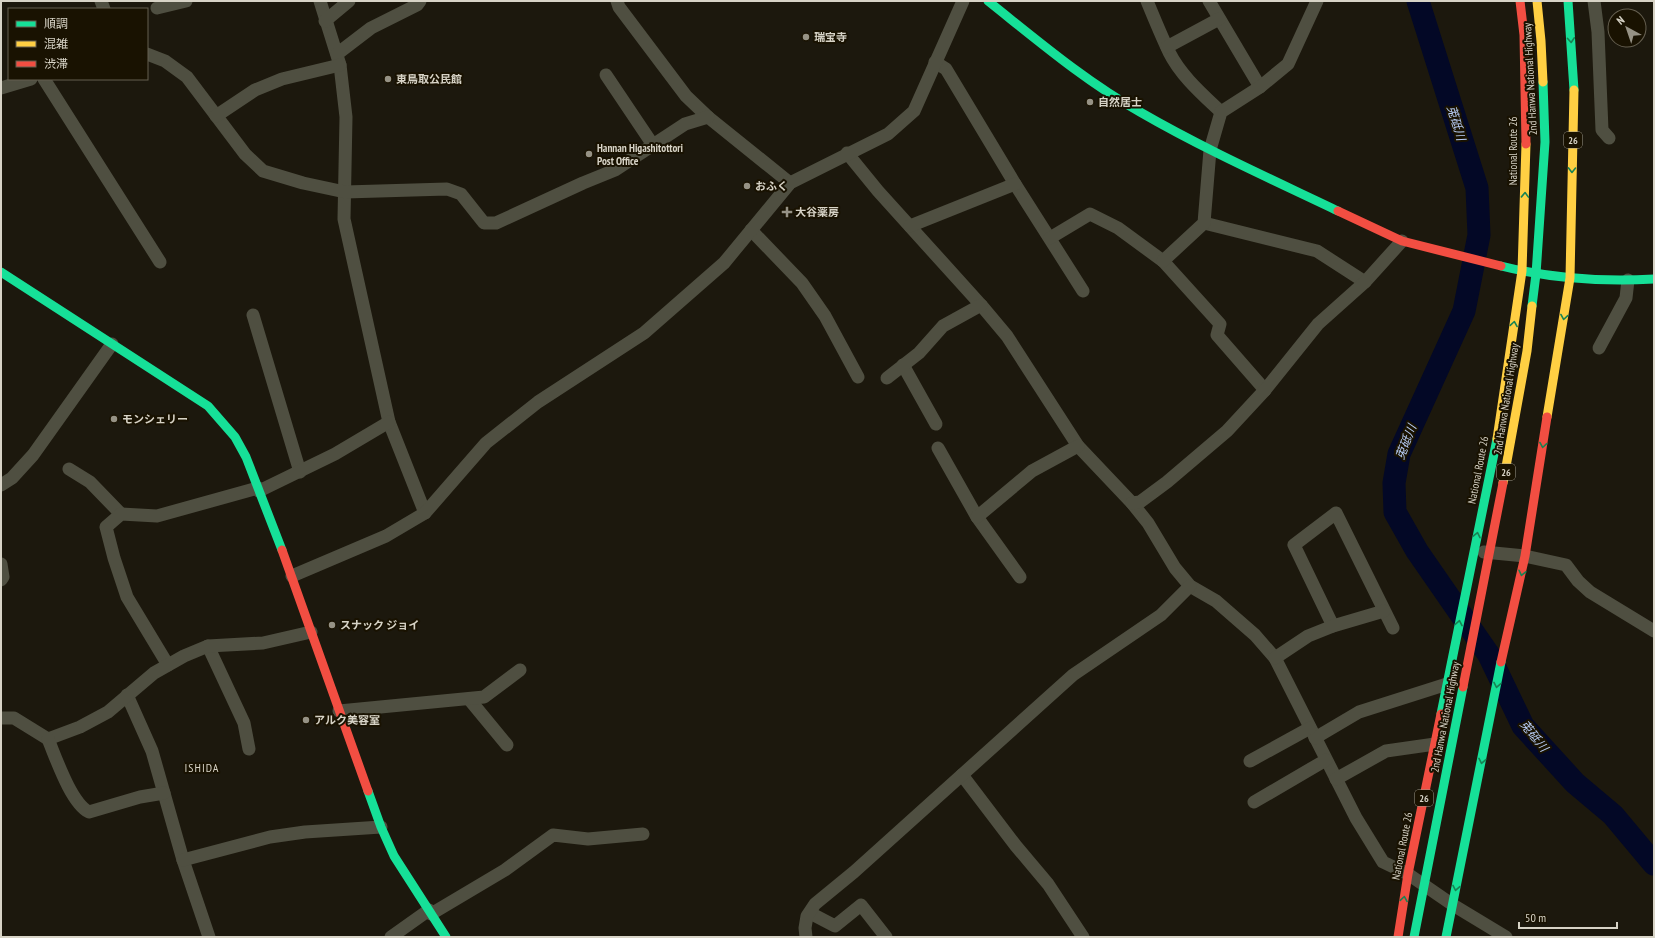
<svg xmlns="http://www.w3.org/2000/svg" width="1655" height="938" font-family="'PT Sans Narrow','Noto Sans JP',sans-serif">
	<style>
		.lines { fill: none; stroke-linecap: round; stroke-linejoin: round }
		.river { stroke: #030826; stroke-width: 23 }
		.street { stroke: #4f4f41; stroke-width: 13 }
		.fast { stroke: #16e098; stroke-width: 9 }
		.slow { stroke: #ffcf43; stroke-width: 9 }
		.jam { stroke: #f24e42; stroke-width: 9 }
		.oneway { stroke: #178354 }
		.poi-dot { fill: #969285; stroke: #191201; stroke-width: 1.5 }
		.labels { text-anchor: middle; stroke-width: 4; stroke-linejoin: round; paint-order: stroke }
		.shield { fill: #191201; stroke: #9e998b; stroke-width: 1 }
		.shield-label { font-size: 10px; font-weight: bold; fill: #d7d3c6 }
		.poi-label { font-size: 11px; font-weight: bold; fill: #d7d3c6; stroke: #191201; text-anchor: start }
		.street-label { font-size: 11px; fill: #d7d3c6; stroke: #191201 }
		.water-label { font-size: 12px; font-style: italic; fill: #b7ccf5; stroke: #191201 }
		.neighbourhood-label { font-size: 12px; letter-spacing: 1px; fill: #d7d3c6; stroke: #191201 }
	</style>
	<rect width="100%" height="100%" fill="#1c180d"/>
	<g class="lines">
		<path class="river" d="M 1418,1 L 1477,188 L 1479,235 L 1464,311 L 1399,454 L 1394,483 L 1395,512 L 1417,551 L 1489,655 L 1523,726 L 1575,783 L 1613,815 L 1654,864"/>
		<g class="street">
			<path d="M 101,1 L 104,9"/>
			<path d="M 320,1 L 340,65 L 346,117 L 344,219 L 389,422 L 425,513"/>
			<path d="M 617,1 L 619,7 L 686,96 L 708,117 L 790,183"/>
			<path d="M 1147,1 C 1154,18 1161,35 1169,52 C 1181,76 1202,94 1221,112"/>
			<path d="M 1209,1 L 1260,87"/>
			<path d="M 1594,1 L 1598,32 L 1602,130 L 1609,138"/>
			<path d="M 157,8 L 186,1"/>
			<path d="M 325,21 L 349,1"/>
			<path d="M 1167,47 L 1219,19"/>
			<path d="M 147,54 L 165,61 L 187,77 L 245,154 L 263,171 L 303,183 L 345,192 L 447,189 L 461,194 L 484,223 L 496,223 L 583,183 L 615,170 L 685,124 L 708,117"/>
			<path d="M 337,54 L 371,28 L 417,5 L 420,1"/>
			<path d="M 935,62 L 946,69 L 1015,184 L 1083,291"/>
			<path d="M 606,75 L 653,145"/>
			<path d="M 44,79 L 160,262"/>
			<path d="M 1,88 L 31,79"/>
			<path d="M 216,116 L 255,90 L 282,79 L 340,65"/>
			<path d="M 847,153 L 878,191 L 981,305 L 1007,336 L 1078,446 L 1132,503 L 1148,523 L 1175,568 L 1190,586 L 1216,601 L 1255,635 L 1275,658 L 1356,818 L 1383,862 L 1408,874 L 1453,905 L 1506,937"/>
			<path d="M 1204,223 L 1317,251 L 1365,282"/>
			<path d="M 910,226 L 1015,184"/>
			<path d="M 751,230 L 802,283 L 825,316 L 858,377"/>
			<path d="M 1050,238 L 1090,214 L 1118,228 L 1163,261 L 1220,324 L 1217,335 L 1265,390"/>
			<path d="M 1163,261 L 1204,223 L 1210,150 L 1221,112 L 1260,87 L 1288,64 L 1317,1"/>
			<path d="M 253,315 L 300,472"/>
			<path d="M 1599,348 L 1626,298 L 1628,280"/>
			<path d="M 903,365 L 936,424"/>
			<path d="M 887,378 L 919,353 L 943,326 L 981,305"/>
			<path d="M 938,448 L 977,517 L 1020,577"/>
			<path d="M 69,469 L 90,482 L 121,514"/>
			<path d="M 1,485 L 12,478 L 33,455 L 112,344"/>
			<path d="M 259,491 L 335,454 L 389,422"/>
			<path d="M 1132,503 L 1140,502 L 1167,482 L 1227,431 L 1265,390 L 1318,324 L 1365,282 L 1402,241"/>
			<path d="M 977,517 L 1032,471 L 1078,446"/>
			<path d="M 1484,552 L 1525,556 L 1566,565 L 1578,581 L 1590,592 L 1654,631"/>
			<path d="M 1,564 L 3,577 L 1,580"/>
			<path d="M 292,576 L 386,536 L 425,513 L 486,443 L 538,402 L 644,333 L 724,263 L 790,183 L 888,134 L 914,111 L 963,1"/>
			<path d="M 1333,626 L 1294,545 L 1336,513 L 1393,628"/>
			<path d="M 208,646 L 244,723 L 249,749"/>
			<path d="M 1275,658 L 1308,636 L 1333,626 L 1384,611"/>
			<path d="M 168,665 L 127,597 L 114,558 L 106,527 L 121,514 L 157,516 L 258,488"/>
			<path d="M 127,695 L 152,751 L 183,860 L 209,937"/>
			<path d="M 469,699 L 507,745"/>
			<path d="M 339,711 L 484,697 L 520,670"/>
			<path d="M 1,718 L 14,718 L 48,739 L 80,727 L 108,712 L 154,673 L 184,656 L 208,646 L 263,643 L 311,632"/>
			<path d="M 1315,738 L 1359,712 L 1447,684"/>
			<path d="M 48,739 C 56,758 71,803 89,812 L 140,797 L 164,793"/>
			<path d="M 1250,761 L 1310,728"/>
			<path d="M 962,775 L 1016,846 L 1048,884 L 1083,937"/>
			<path d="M 1336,779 L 1386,751 L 1435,744"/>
			<path d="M 1254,802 L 1326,760"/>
			<path d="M 183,860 L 270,837 L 305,832 L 381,827"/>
			<path d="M 810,913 L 835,926 L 861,905 L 886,937"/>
			<path d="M 431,914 L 505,870 L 553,835 L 588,839 L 643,834"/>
			<path d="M 391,937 L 429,910"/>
			<path d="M 806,937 L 805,928 L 807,916 L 815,904 L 854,872 L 1073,675 L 1161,615 L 1190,586"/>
		</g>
		<g class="fast">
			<path d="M 988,1 C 1037,40 1085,81 1140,112 C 1204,149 1271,179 1338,211"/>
			<path d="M 1568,1 L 1574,90"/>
			<path d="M 1501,266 C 1553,279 1601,282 1654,279"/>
			<path d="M 1,272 L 208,406 L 235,437 L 246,457 L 282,550"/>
			<path d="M 1532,306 L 1536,274 L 1545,142 L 1543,82"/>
			<path d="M 1441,714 L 1497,439"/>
			<path d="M 368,791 L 381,827 L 394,856 L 446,937"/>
			<path d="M 1414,937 L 1463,687"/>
			<path d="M 1446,937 L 1501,662"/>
		</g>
		<g class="slow">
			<path d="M 1537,1 L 1541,41 L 1543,82"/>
			<path d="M 1547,417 L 1570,278 L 1574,90"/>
			<path d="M 1497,439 L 1522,271 L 1526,144"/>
			<path d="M 1503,483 L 1527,351 L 1532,306"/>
		</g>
		<g class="jam">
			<path d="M 1520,1 L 1524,35 L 1526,144"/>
			<path d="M 1338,211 L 1402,241 L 1501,266"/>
			<path d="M 282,550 L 368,791"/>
			<path d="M 1501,662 L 1525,556 L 1547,417"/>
			<path d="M 1463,687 L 1503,483"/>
			<path d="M 1398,937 L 1408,874 L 1441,714"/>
		</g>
	</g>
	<defs><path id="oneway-chevron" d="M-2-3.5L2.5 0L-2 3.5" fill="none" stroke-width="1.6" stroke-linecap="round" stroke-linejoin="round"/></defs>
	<g class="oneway">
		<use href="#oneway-chevron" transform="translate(1571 40) rotate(86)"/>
		<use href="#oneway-chevron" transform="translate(1572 170) rotate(91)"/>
		<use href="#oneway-chevron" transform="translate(1525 195) rotate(-88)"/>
		<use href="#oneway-chevron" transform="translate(1564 317) rotate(99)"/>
		<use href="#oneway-chevron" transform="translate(1514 324) rotate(-81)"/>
		<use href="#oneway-chevron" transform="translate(1543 445) rotate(99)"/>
		<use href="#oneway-chevron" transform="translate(1477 535) rotate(-78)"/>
		<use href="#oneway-chevron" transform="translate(1522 573) rotate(103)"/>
		<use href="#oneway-chevron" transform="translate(1459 623) rotate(-79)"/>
		<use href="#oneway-chevron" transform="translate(1497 685) rotate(101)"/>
		<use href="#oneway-chevron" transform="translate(1482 761) rotate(101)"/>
		<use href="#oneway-chevron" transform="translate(1456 888) rotate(101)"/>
		<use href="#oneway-chevron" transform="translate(1404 899) rotate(-81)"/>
	</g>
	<g class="poi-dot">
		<circle cx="806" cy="37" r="4"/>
		<circle cx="388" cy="79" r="4"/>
		<circle cx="1090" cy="102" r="4"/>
		<circle cx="589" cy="154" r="4"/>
		<circle cx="747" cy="186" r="4"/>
		<path d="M785 206h4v4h4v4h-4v4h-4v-4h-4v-4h4z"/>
		<circle cx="114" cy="419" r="4"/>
		<circle cx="332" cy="625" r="4"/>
		<circle cx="306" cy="720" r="4"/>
	</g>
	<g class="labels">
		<g class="shield">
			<rect x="1564" y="132" width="18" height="16" rx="3"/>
			<rect x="1497" y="464" width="18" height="16" rx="3"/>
			<rect x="1415" y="790" width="18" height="16" rx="3"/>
		</g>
		<g class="shield-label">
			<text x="1573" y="144">26</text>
			<text x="1506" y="476">26</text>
			<text x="1424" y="802">26</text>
		</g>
		<g class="poi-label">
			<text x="814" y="41">瑞宝寺</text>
			<text x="396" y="83">東鳥取公民館</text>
			<text x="1098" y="106">自然居士</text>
			<text x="597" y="152">Hannan Higashitottori<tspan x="597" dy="13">Post Office</tspan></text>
			<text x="755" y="190">おふく</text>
			<text x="795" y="216">大谷薬房</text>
			<text x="122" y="423">モンシェリー</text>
			<text x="340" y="629">スナック ジョイ</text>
			<text x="314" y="724">アルク美容室</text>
		</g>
		<g class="street-label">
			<text transform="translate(1530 79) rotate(-93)" y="4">2nd Hanwa National Highway</text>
			<text transform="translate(1513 151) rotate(-90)" y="4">National Route 26</text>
			<text transform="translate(1506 399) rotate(-81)" y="4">2nd Hanwa National Highway</text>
			<text transform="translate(1478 470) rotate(-79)" y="4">National Route 26</text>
			<text transform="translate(1445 717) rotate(-79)" y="4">2nd Hanwa National Highway</text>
			<text transform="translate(1402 846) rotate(-79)" y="4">National Route 26</text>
		</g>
		<g class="water-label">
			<text transform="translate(1456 123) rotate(73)" y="4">莵砥川</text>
			<text transform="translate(1406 442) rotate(-69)" y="4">莵砥川</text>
			<text transform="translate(1534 736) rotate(51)" y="4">莵砥川</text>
		</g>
		<g class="neighbourhood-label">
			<text x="202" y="772">ISHIDA</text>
		</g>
	</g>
	<rect width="1655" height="938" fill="none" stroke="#d7d3c6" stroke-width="4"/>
	<rect x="8" y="8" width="140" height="72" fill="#191201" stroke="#655f50"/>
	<rect x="16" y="21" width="20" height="6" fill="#16e098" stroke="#655f50"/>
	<text x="44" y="28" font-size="12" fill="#d7d3c6">順調</text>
	<rect x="16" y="41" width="20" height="6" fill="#ffcf43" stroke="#655f50"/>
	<text x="44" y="48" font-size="12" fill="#d7d3c6">混雑</text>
	<rect x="16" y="61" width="20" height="6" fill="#f24e42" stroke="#655f50"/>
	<text x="44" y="68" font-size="12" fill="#d7d3c6">渋滞</text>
	<g transform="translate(1627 28) rotate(320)"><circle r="19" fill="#191201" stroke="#655f50"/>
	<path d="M0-3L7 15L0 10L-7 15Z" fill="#969285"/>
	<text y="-6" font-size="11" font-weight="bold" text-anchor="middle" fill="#d7d3c6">N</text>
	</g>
	<path d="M1519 922v6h98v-6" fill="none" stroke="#d7d3c6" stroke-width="2"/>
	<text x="1525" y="922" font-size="12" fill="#d7d3c6" stroke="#191201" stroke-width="3" paint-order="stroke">50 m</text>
</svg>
